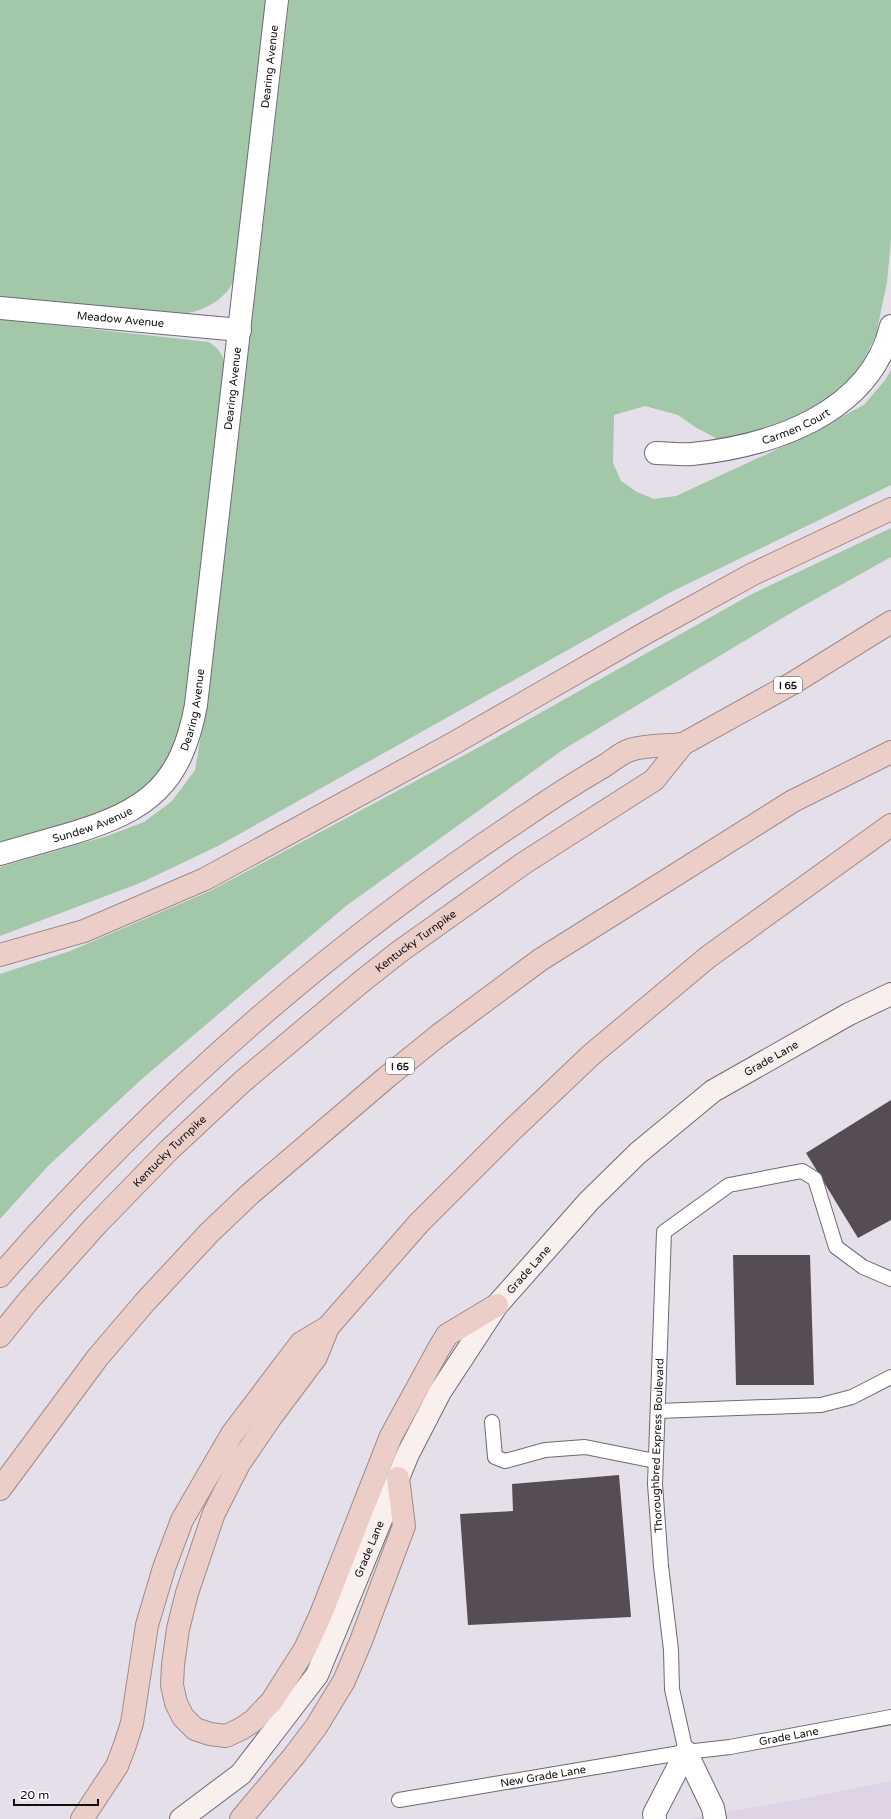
<svg xmlns="http://www.w3.org/2000/svg" width="891" height="1819" font-family="'Varela Round',sans-serif">
	<style>
		.built { fill: #ded4e6 }
		.green { fill: #a3c7a9 }
		.building { fill: #564d54 }
		.lines { fill: none; stroke-linecap: round; stroke-linejoin: round }
		.service-casing { stroke: #6f6973; stroke-width: 16 }
		.minor-casing { stroke: #6f6973; stroke-width: 24 }
		.secondary-casing { stroke: #6f6973; stroke-width: 24 }
		.motorway-casing { stroke: #9f8b88; stroke-width: 24 }
		.service { stroke: #fff; stroke-width: 14 }
		.minor { stroke: #fff; stroke-width: 22 }
		.secondary { stroke: #f9f0ee; stroke-width: 22 }
		.motorway { stroke: #ebcec8; stroke-width: 22 }
		.labels { text-anchor: middle; stroke-width: 4; stroke-linejoin: round; paint-order: stroke }
		.shield { fill: #fff; stroke: #585759; stroke-width: 1 }
		.shield-label { font-size: 10px; font-weight: bold; fill: #110f12 }
		.street-label { font-size: 11px; fill: #110f12; stroke: #fff }
	</style>
	<rect width="100%" height="100%" fill="#e5dfea"/>
	<path class="built" d="M 891,1781 L 891,1819 L 688,1819 L 816,1796 Z"/>
	<g class="green">
		<path d="M 0,0 L 266,0 L 236,267 C 235,271 235,275 234,279 C 227,300 200,313 180,314 L 0,299 Z"/>
		<path d="M 289,0 L 891,0 L 891,239 L 887,282 L 876,335 L 863,361 L 848,384 L 808,412 L 723,442 L 695,427 L 678,415 L 645,406 L 614,415 L 613,463 L 621,481 L 637,492 L 654,499 L 676,496 L 797,440 L 864,405 L 885,380 L 891,370 L 891,485 L 671,592 L 218,846 L 140,883 L 0,936 L 0,867 L 107,836 L 144,822 L 172,801 L 195,770 L 210,683 Z"/>
		<path d="M 0,319 L 209,342 C 218,348 222,353 225,364 L 190,694 L 171,759 L 142,791 L 105,812 L 0,844 Z"/>
		<path d="M 891,528 L 891,557 L 796,610 L 564,749 L 346,906 L 143,1078 L 48,1166 L 0,1219 L 0,974 L 70,951 L 210,891 L 483,745 L 750,595 Z"/>
	</g>
	<g class="building">
		<path d="M 891,1100 L 891,1220 L 858,1238 L 806,1153 Z"/>
		<path d="M 733,1255 L 810,1255 L 814,1385 L 736,1385 Z"/>
		<path d="M 619,1475 L 631,1617 L 468,1625 L 460,1514 L 513,1511 L 512,1484 Z"/>
	</g>
	<g class="lines">
		<defs>
			<g id="service">
				<path d="M 658,1411 L 821,1405 L 852,1397 L 891,1377"/>
				<path d="M 492,1422 L 495,1457 L 505,1461 L 545,1450 L 585,1447 L 655,1461"/>
				<path id="s1" d="M 686,1752 L 672,1689 L 671,1650 L 661,1566 L 655,1484 L 664,1232 L 729,1185 L 802,1171 L 815,1179 L 836,1247 L 863,1267 L 891,1279"/>
				<path id="s2" d="M 399,1800 L 686,1752 L 730,1747 L 891,1717"/>
			</g>
			<g id="minor">
				<path id="s3" d="M 0,308 L 240,330"/>
				<path id="s4" d="M 656,453 C 668,453 680,455 692,454 C 771,446 870,414 891,326"/>
				<path id="s5" d="M 0,854 C 24,847 48,840 73,833 C 148,810 181,785 196,705 L 277,0"/>
				<path d="M 686,1752 L 713,1808 L 715,1819"/>
				<path d="M 655,1819 L 654,1814 L 686,1752"/>
			</g>
			<g id="secondary">
				<path id="s6" d="M 181,1819 L 241,1774 L 317,1675 L 408,1454 L 440,1392 L 497,1305 L 589,1201 L 638,1153 L 713,1091 L 849,1014 L 891,994"/>
			</g>
			<g id="motorway">
				<path d="M 0,955 L 84,931 L 205,879 L 454,743 L 649,631 L 753,574 L 891,509"/>
				<path d="M 0,1276 C 151,1102 323,951 515,823 C 544,803 573,784 604,766 C 612,761 621,753 630,750 C 646,745 666,746 683,744"/>
				<path d="M 328,1327 L 316,1357 L 271,1417 L 239,1464 L 214,1513 L 187,1593 L 178,1629 L 173,1665 L 172,1685 L 176,1703 L 183,1717 L 195,1729 L 210,1734 L 226,1736 L 241,1729 L 253,1721 L 272,1701 L 305,1649 L 321,1614 L 391,1436 L 438,1350 L 447,1335 L 497,1305"/>
				<path id="s7" d="M 0,1336 L 29,1300 L 97,1224 L 169,1150 L 242,1082 L 361,982 L 399,952 L 524,863 L 654,780 L 683,744 L 793,683 L 891,622"/>
				<path d="M 0,1489 L 98,1357 L 145,1302 L 209,1233 L 250,1194 L 387,1077 L 439,1035 L 540,960 L 793,801 L 891,752"/>
				<path d="M 82,1819 L 117,1766 L 125,1745 L 132,1723 L 147,1625 L 164,1568 L 182,1520 L 232,1434 L 301,1343 L 328,1327 L 419,1223 L 512,1130 L 591,1055 L 708,957 L 891,825"/>
				<path d="M 241,1819 L 294,1756 L 316,1727 L 344,1681 L 361,1641 L 404,1526 L 398,1478"/>
			</g>
		</defs>
		<use href="#service" class="service-casing"/>
		<use href="#minor" class="minor-casing"/>
		<use href="#secondary" class="secondary-casing"/>
		<use href="#motorway" class="motorway-casing"/>
		<use href="#service" class="service"/>
		<use href="#minor" class="minor"/>
		<use href="#secondary" class="secondary"/>
		<use href="#motorway" class="motorway"/>
	</g>
	<g class="labels">
		<g class="shield">
			<rect x="774" y="677" width="28" height="16" rx="3"/>
			<rect x="386" y="1058" width="28" height="16" rx="3"/>
		</g>
		<g class="shield-label">
			<text x="788" y="689">I 65</text>
			<text x="400" y="1070">I 65</text>
		</g>
		<g class="street-label">
			<text dy="4" stroke="none"><textPath href="#s5" startOffset="909">Dearing Avenue</textPath></text>
			<text dy="4" stroke="none"><textPath href="#s3" startOffset="121">Meadow Avenue</textPath></text>
			<text dy="4" stroke="none"><textPath href="#s5" startOffset="585">Dearing Avenue</textPath></text>
			<text dy="4" stroke="none"><textPath href="#s4" startOffset="144">Carmen Court</textPath></text>
			<text dy="4" stroke="none"><textPath href="#s5" startOffset="261">Dearing Avenue</textPath></text>
			<text dy="4" stroke="none"><textPath href="#s5" startOffset="97">Sundew Avenue</textPath></text>
			<text dy="4" stroke="none"><textPath href="#s7" startOffset="575">Kentucky Turnpike</textPath></text>
			<text dy="4" stroke="none"><textPath href="#s6" startOffset="984">Grade Lane</textPath></text>
			<text dy="4" stroke="none"><textPath href="#s7" startOffset="251">Kentucky Turnpike</textPath></text>
			<text dy="4" stroke="none"><textPath href="#s6" startOffset="660">Grade Lane</textPath></text>
			<text dy="4" stroke="none"><textPath href="#s1" startOffset="309">Thoroughbred Express Boulevard</textPath></text>
			<text dy="4" stroke="none"><textPath href="#s6" startOffset="336">Grade Lane</textPath></text>
			<text dy="4" stroke="none"><textPath href="#s2" startOffset="395">Grade Lane</textPath></text>
			<text dy="4" stroke="none"><textPath href="#s2" startOffset="146">New Grade Lane</textPath></text>
		</g>
	</g>
	<path d="M14 1799v6h84v-6" fill="none" stroke="#110f12" stroke-width="2"/>
	<text x="20" y="1799" font-size="12" fill="#110f12" stroke="#ffffff" stroke-width="3" paint-order="stroke">20 m</text>
</svg>
